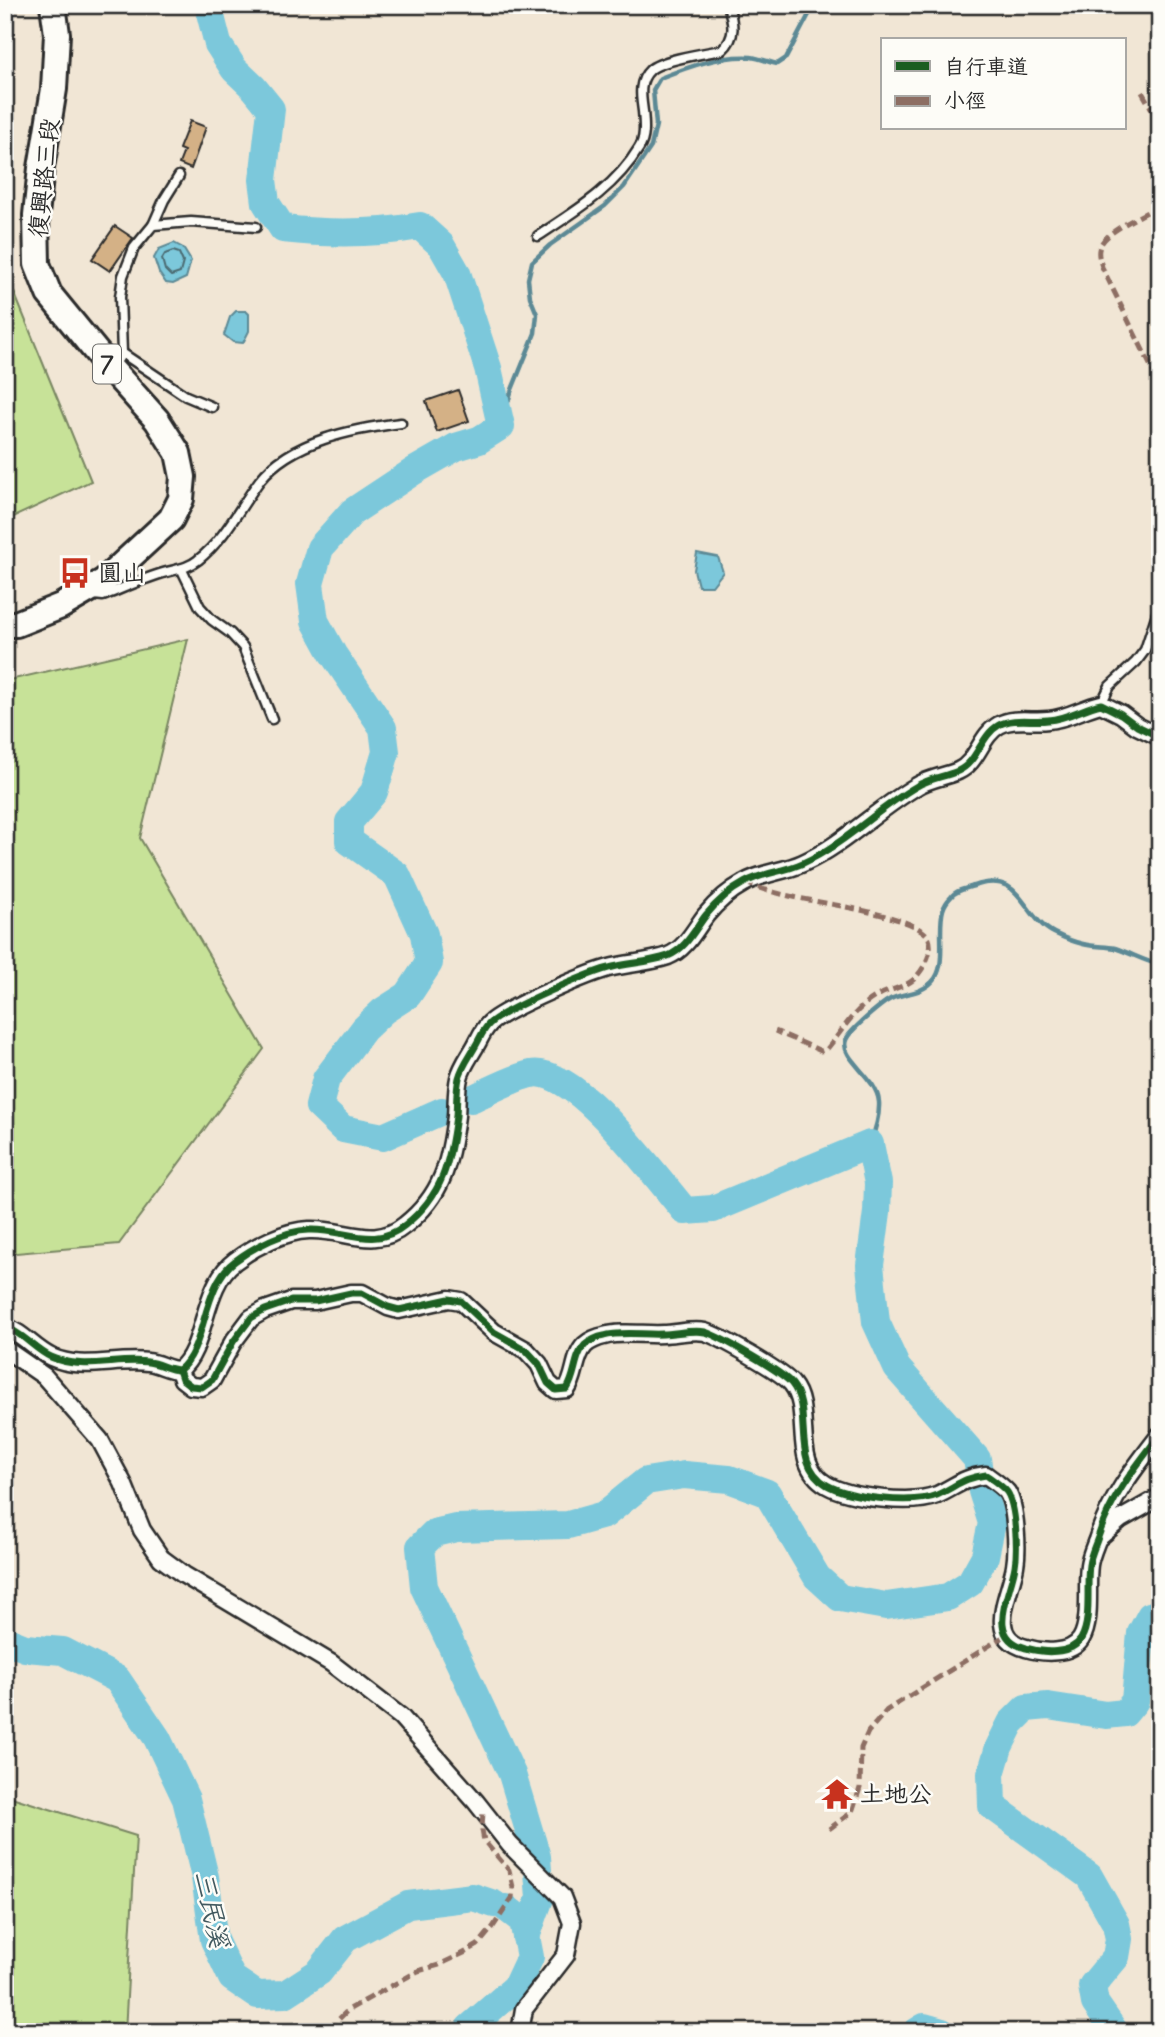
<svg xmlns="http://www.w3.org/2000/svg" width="1165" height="2037" font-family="Mynerve,'LXGW WenKai TC',sans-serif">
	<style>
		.green { fill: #c7e298; stroke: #798662; stroke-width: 2 }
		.water { fill: #7cc8db; stroke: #5c8995; stroke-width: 2 }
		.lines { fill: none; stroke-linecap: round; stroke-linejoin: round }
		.shore { stroke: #4b6a71; stroke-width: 2 }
		.stream { stroke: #5c8995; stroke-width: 4.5 }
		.river { stroke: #7cc8db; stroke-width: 28 }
		.building { fill: #d4b186; stroke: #2b2b2b; stroke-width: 2 }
		.service-casing { stroke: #2b2b2b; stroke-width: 13 }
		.minor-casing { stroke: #2b2b2b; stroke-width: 21 }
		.primary-casing { stroke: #2b2b2b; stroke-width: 30 }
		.service { stroke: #fdfcf7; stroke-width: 8 }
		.minor { stroke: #fdfcf7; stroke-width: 16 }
		.primary { stroke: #fdfcf7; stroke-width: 24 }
		.quiet { stroke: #8d6e63; stroke-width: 5; stroke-dasharray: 10 5; stroke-linecap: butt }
		.cycleway-casing { stroke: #fdfcf7; stroke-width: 11 }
		.cycleway { stroke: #1b5e20; stroke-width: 7 }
		.labels { text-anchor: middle; stroke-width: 5; stroke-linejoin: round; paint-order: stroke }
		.shield { fill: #fdfcf7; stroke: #6a6a68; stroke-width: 2 }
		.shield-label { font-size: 23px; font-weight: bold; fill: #2b2b2b }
		.street-label { font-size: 24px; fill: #2b2b2b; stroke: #fdfcf7 }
		.poi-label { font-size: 24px; fill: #2b2b2b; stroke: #fdfcf7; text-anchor: start }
		.water-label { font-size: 26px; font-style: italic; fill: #435a60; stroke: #fdfcf7 }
	</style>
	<rect width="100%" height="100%" fill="#f1e6d5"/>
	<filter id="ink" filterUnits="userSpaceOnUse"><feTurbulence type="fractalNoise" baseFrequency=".0143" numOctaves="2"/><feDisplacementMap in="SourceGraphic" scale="14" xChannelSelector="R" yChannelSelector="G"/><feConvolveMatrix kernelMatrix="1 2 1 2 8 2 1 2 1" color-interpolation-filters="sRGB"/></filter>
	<g filter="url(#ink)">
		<g class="green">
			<path d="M 5,270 L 91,481 L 5,521 Z"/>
			<path d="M 188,639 L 140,838 L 264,1049 L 119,1244 L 5,1254 L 5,681 Z"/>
			<path d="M 5,1795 L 136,1836 L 125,2032 L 5,2032 Z"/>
		</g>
		<g class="water">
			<path d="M 174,243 L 183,248 L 191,261 L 186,278 L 173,284 L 166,283 L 159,273 L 154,258 L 159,249 Z"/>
			<path d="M 236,311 L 246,311 L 249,314 L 249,331 L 243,343 L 233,342 L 224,335 L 230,317 Z"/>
			<path d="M 697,553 L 718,557 L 723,572 L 712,586 L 698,586 L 694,570 Z"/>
		</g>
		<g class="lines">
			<path class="shore" d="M 173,251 L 179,253 L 183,262 L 180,273 L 171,276 L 165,270 L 162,259 L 165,254 Z"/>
			<g class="stream">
				<path d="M 501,426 L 511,392 L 535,333 L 537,314 L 530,297 L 528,279 L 532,262 L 550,245 L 605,206 L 624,187 L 651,147 L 656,125 L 653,90 L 660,78 C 688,67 720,55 751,57 C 759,58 769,62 777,64 L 786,58 L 814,5"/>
				<path d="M 870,1144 C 875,1131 880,1116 879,1102 C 877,1077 839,1058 846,1040 C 849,1031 884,1001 893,998 C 906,993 922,993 932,982 C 948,967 937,931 943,910 C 944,906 948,900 951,897 C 956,890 967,888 974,886 C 1022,869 1021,916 1054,933 C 1062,937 1074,942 1083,944 C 1094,947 1105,946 1115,948 C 1130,953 1144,961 1160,965"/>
			</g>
			<g class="river">
				<path d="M 208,5 L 218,44 L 234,69 L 254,88 L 271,109 L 263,180 L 266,203 L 283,229 C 329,234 375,234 420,226 L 441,245 L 457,273 L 488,368 L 501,426 L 479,440 L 456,447 L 414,471 L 352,512 L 320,548 L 310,584 L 315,621 L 333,654 L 383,728 L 386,752 L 374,792 L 349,822 L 349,841 L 397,875 L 424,934 L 429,963 L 408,995 L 383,1011 L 364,1029 L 326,1079 L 319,1106 L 343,1129 L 383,1137 L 442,1111"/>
				<path d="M 471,1099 C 487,1092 515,1077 531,1074 C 575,1064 658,1180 685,1211 L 713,1209 L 870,1144 L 878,1183 L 877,1212 L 870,1265 L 876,1322 L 897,1368 L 977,1459 L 982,1491 L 992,1523 L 985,1556 L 970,1583 L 948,1597 L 886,1606 L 840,1598 L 817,1577 L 767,1493 L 729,1479 L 684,1475 L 646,1481 L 604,1515 L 568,1525 L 456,1528 L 434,1533 L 420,1547 L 424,1587 L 512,1774 L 537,1857 L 540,1898 L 526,1937"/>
				<path d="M 5,1640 L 25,1648 L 63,1651 L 117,1679 L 157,1738 L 186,1799 L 205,1877 L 214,1940 L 232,1978 L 257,1995 L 285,1994 L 319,1972 L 345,1939 L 408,1905 L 473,1897 L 494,1904"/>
				<path d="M 467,2032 L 469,2028 L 516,1987 L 530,1957 L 523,1921 L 506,1908"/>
				<path d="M 916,2032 L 924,2027 L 942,2032"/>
				<path d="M 1115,2032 L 1095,2003 L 1092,1986 L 1116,1957 L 1119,1939 L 1116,1924 L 1089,1876 L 992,1806 L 991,1774 L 999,1747 L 1011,1723 L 1026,1708 L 1048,1706 L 1106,1715 L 1125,1713 L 1135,1701 L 1141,1633 L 1150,1616 L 1160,1613"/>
			</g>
		</g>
		<g class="building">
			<path d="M 190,121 L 206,127 L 191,169 L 179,164 L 184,151 L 179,149 Z"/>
			<path d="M 115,226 L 133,238 L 110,271 L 92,259 Z"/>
			<path d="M 458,390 L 469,421 L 437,432 L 426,401 Z"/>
		</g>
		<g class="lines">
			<defs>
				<g id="service">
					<path d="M 153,225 L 164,200 L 179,176"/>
					<path d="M 538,236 C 576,211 615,188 639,148 C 646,138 644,123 643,111 C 641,97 638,81 650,70 C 660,60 706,53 722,50 C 737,37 733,22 728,5"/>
					<path d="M 122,353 L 186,396 L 212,407"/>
					<path d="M 113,367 L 122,353 L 120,297 L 123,276 L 134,248 L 153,225 L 191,222 L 256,227"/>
					<path d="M 182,570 L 200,607 L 212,620 L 230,633 L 243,647 L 272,719"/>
					<path d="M 94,595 L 103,596 C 123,588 143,579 163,573 C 176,569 187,569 198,560 C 225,539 240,507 260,480 C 292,440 354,429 401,423"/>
					<path d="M 1101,704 L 1110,686 L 1136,662 L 1145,650 L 1160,604"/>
				</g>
				<g id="minor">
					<path d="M 5,1327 C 22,1332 34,1349 51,1357 C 82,1371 116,1358 148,1362 C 159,1363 168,1370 179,1370 C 207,1349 201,1286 235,1261 C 255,1246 284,1231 309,1230 C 344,1228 374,1251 405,1225 C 443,1195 450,1162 456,1116 C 457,1103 456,1091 459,1078 C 462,1066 470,1056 476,1045 C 480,1038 483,1030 489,1024 C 502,1010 593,971 613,967 C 631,963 651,962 668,956 C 686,949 695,929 706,915 C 716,903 731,890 744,883 C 763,872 784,872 803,863 C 845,844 877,809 917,786 C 930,778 944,777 958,771 C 978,762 980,736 999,725 C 1013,717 1032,722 1048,720 C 1067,719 1083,708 1101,704 L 1121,714 L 1137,726 L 1160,737"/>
					<path d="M 5,1349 L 44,1376 L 100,1440 L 123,1483 L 142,1530 L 161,1558 L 184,1575 L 331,1663 L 401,1717 L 476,1802 L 510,1845 L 562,1897 L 572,1923 L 566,1955 L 524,2009 L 520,2032"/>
					<path d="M 179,1370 L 182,1379 L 191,1386 L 202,1387 L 212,1380 L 233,1342 L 251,1318 L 265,1310 L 291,1301 L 315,1301 L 351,1293 L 362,1293 L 388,1307 L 399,1310 L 449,1299 L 461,1301 L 494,1332 L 526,1350 L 539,1364 L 548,1383 L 556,1390 L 567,1389 C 576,1376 574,1356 585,1345 C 589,1341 598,1337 604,1336 C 620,1331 645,1335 663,1334 C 675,1334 693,1329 705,1332 C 719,1336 783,1372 792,1384 C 814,1411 789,1463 827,1485 C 850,1498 913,1505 937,1495 C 957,1486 962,1478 986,1475 C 993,1480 1002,1486 1007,1492 C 1016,1506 1018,1549 1015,1566 C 1011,1593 984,1637 1026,1648 C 1042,1653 1071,1655 1081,1639 C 1092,1621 1086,1586 1089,1565 C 1090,1557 1094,1548 1097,1540 C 1111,1497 1133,1470 1160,1435"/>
					<path d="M 1101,1536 L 1121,1519 L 1160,1497"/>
				</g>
				<path id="primary" d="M 5,624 L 16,624 L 61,606 L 104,581 L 171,519 L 181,499 L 183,477 L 178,453 L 157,420 L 103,360 L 49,294 L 37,264 L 36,215 L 41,168 L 54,89 L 57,34 L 53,5"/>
			</defs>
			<use href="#service" class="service-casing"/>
			<use href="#minor" class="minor-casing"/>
			<use href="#primary" class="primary-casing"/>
			<use href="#service" class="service"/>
			<use href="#minor" class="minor"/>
			<use href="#primary" class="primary"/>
			<g class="quiet">
				<path d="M 1142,92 L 1160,123"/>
				<path d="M 1160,205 C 1145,214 1107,230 1100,246 C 1097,254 1100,260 1102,267 L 1160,385"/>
				<path d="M 744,883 C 757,887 771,892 785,895 C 816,903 903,913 925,933 C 938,945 924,970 913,980 C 903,988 890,989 879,995 C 857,1005 842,1031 827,1049 L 821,1051 L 775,1031"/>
				<path d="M 829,1829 L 852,1812 L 860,1788 L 861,1748 L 868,1732 L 887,1710 L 1006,1635"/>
				<path d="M 332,2032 L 339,2019 L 348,2010 L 418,1971 L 439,1965 L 464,1953 L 478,1945 L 493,1927 L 512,1898 L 513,1887 L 509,1870 L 484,1841 L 482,1830 L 483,1811"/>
			</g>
			<defs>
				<g id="cycleway">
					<path d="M 5,1327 C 22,1332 34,1349 51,1357 C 82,1371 116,1358 148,1362 C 159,1363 168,1370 179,1370 C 207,1349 201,1286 235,1261 C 255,1246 284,1231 309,1230 C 344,1228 374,1251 405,1225 C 443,1195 450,1162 456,1116 C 457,1103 456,1091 459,1078 C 462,1066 470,1056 476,1045 C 480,1038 483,1030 489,1024 C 502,1010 593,971 613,967 C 631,963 651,962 668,956 C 686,949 695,929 706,915 C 716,903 731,890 744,883 C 763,872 784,872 803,863 C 845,844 877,809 917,786 C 930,778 944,777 958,771 C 978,762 980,736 999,725 C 1013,717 1032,722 1048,720 C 1067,719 1083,708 1101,704 L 1121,714 L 1137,726 L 1160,737"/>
					<path d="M 179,1370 L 182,1379 L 191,1386 L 202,1387 L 212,1380 L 233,1342 L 251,1318 L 265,1310 L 291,1301 L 315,1301 L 351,1293 L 362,1293 L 388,1307 L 399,1310 L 449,1299 L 461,1301 L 494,1332 L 526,1350 L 539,1364 L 548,1383 L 556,1390 L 567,1389 C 576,1376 574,1356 585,1345 C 589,1341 598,1337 604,1336 C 620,1331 645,1335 663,1334 C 675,1334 693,1329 705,1332 C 719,1336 783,1372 792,1384 C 814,1411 789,1463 827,1485 C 850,1498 913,1505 937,1495 C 957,1486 962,1478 986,1475 C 993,1480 1002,1486 1007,1492 C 1016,1506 1018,1549 1015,1566 C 1011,1593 984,1637 1026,1648 C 1042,1653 1071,1655 1081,1639 C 1092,1621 1086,1586 1089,1565 C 1090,1557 1094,1548 1097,1540 C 1111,1497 1133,1470 1160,1435"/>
				</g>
			</defs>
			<use href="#cycleway" class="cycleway-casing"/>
			<use href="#cycleway" class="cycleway"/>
		</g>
	</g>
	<defs>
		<symbol id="bus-bare" viewBox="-9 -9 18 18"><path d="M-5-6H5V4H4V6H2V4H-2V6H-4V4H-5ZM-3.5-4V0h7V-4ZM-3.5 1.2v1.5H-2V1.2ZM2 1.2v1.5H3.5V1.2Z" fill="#c8321e" stroke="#fdfcf7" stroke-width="2.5" paint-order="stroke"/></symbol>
		<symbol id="temple-bare" viewBox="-9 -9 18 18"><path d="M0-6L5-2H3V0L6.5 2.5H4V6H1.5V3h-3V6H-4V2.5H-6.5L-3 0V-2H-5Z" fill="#c8321e" stroke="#fdfcf7" stroke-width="2.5" paint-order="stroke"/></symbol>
	</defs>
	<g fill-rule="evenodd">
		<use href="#bus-bare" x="53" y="551" width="44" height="44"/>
		<use href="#temple-bare" x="815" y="1772" width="44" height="44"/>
	</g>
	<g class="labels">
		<rect class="shield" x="93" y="344.5" width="28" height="39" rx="5"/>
		<g class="shield-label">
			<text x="107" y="372">7</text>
		</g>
		<g class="street-label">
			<text transform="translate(44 178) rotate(-84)" y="8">復興路三段</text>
		</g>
		<g class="poi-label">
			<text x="98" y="581">圓山</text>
			<text x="860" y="1802">土地公</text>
		</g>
		<g class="water-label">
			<text transform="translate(212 1909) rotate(78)" y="9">三民溪</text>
		</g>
	</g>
	<rect width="1165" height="2037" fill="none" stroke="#fdfcf7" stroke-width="28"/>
	<rect x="14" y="14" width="1137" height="2009" fill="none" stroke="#2b2b2b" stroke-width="2.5" filter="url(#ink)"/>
	<rect x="881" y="38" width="245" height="91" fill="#fdfcf7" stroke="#a9a8a5" stroke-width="2"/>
	<rect x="895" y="61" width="35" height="10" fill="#1b5e20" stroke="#a9a8a5" stroke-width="2"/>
	<text x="944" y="74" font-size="21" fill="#2b2b2b">自行車道</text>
	<rect x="895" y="96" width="35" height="10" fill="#8d6e63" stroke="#a9a8a5" stroke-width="2"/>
	<text x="944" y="108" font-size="21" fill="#2b2b2b">小徑</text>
</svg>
